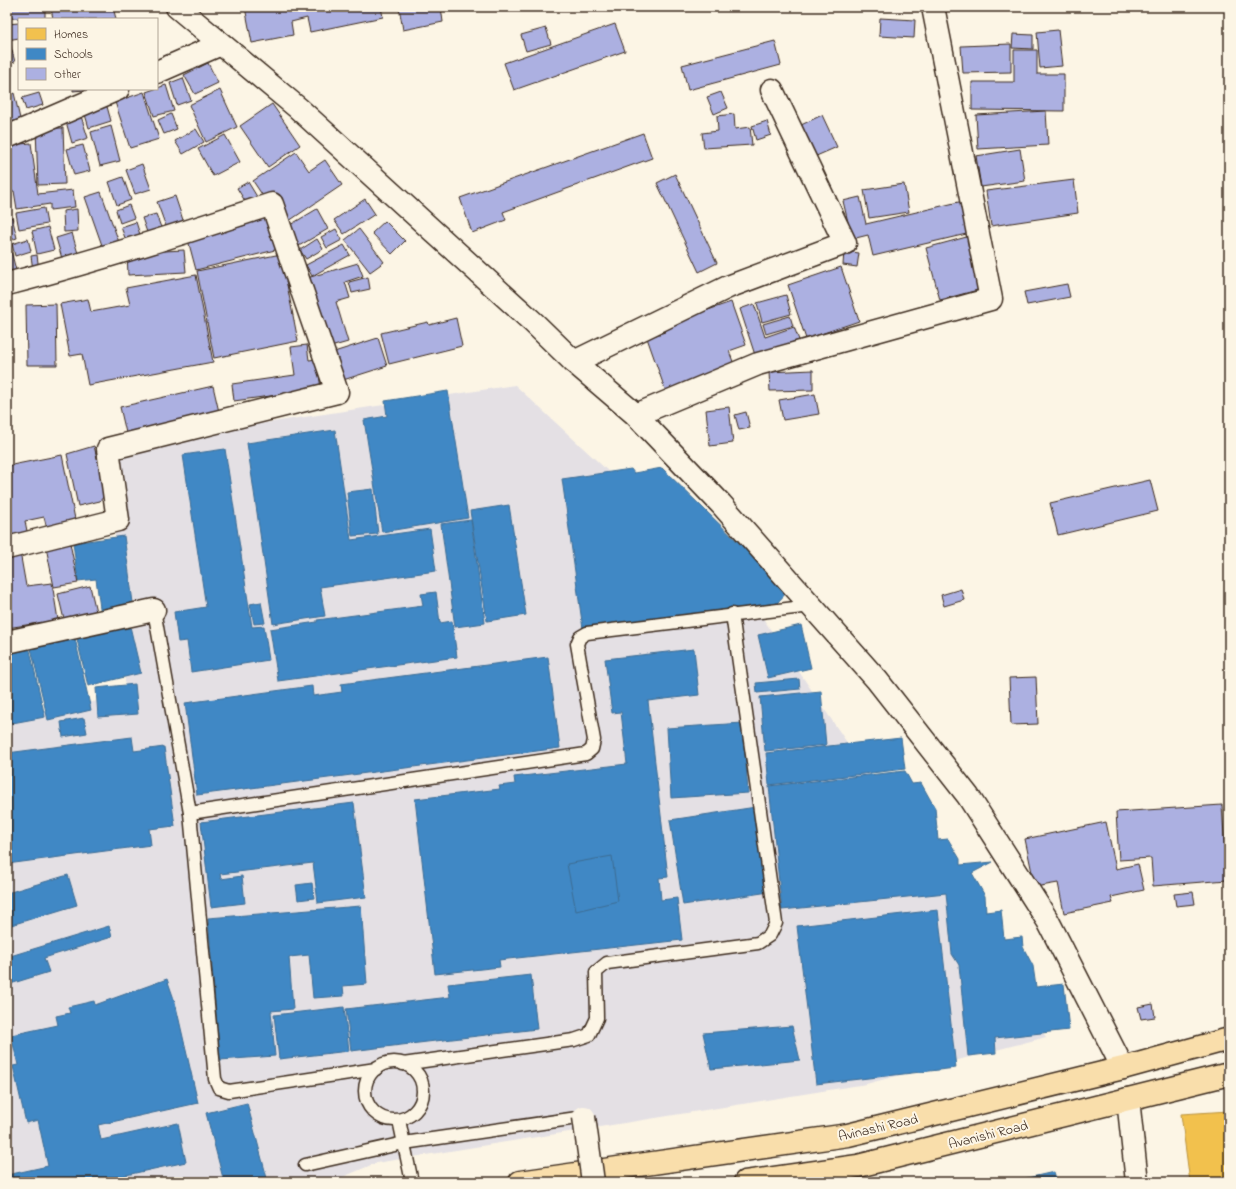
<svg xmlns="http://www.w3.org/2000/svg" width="1236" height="1189" font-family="'Indie Flower',sans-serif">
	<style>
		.built { fill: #e4e0e4 }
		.homes { fill: #f2c14e; stroke: #bb9440 }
		.schools { fill: #3f88c5; stroke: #3e6c93 }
		.building { fill: #acb0e1; stroke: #3b2a1e }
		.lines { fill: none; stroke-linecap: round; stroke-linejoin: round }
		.lane-casing { stroke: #3b2a1e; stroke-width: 15 }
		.street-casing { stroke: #3b2a1e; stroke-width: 25 }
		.secondary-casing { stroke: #3b2a1e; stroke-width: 25 }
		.primary-casing { stroke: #3b2a1e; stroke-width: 25 }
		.lane { stroke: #fcf5e5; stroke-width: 12 }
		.street { stroke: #fcf5e5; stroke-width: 22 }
		.secondary { stroke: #fcf5e5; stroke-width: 22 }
		.primary { stroke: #f9deab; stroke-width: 22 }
		.street-bridge-casing { stroke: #3b2a1e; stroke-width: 25; stroke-linecap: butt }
		.street-bridge { stroke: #fcf5e5; stroke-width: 22 }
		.labels { text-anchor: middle; stroke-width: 4; stroke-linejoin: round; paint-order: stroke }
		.street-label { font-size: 14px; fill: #3b2a1e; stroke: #fcf5e5 }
	</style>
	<rect width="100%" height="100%" fill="#fcf5e5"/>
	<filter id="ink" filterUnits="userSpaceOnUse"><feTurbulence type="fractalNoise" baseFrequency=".025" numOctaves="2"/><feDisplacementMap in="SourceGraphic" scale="8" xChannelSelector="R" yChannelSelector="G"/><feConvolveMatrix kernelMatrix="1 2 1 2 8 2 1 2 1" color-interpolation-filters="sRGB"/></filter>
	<g filter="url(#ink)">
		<path class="built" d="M 515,385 L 756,608 L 1046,1037 L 866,1084 L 376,1163 L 331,1182 L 7,1182 L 7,717 L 126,696 L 109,447 Z"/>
		<path class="homes" d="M 1229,1111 L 1229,1182 L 1190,1182 L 1181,1114 Z"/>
		<g class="schools">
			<path d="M 448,391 L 468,518 L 382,532 L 364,420 L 387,416 L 385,401 Z"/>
			<path d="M 335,430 L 351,540 L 430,529 L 436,571 L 320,587 L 325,616 L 273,624 L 247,443 Z"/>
			<path d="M 225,449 L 252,627 L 264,626 L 269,660 L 191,672 L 187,641 L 178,642 L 174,612 L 206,607 L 183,455 Z"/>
			<path d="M 662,468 L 788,591 L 777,603 L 583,629 L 562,479 L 631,469 L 634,473 Z"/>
			<path d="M 373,489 L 378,534 L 352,536 L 347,492 Z"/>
			<path d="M 509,505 L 526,615 L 487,621 L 470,511 Z"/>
			<path d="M 471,520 L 485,623 L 455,627 L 441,524 Z"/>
			<path d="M 124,536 L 134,610 L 101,615 L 96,579 L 78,581 L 73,543 Z"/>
			<path d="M 436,592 L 440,623 L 452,621 L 457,657 L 278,681 L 270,629 L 317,622 L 317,620 L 423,606 L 421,594 Z"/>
			<path d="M 261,602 L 265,623 L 254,624 L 250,604 Z"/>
			<path d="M 129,622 L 141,673 L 88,686 L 76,635 Z"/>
			<path d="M 801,625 L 811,668 L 768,678 L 758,635 Z"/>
			<path d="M 74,634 L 91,710 L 48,720 L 30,644 Z"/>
			<path d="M 29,646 L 45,717 L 7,724 L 7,651 Z"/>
			<path d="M 694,649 L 699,695 L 648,701 L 668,877 L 659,878 L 661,900 L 677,898 L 682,940 L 499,960 L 500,967 L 435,974 L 415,799 L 500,789 L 499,786 L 515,784 L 514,777 L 627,764 L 621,712 L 612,713 L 605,659 Z"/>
			<path d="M 548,657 L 560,748 L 197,795 L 185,703 L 312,686 L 313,696 L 342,692 L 341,684 Z"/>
			<path d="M 799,679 L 800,689 L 757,693 L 756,683 Z"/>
			<path d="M 135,684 L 138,714 L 98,717 L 96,688 Z"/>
			<path d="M 821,691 L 826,745 L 765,751 L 760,697 Z"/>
			<path d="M 84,718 L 87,733 L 63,737 L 61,722 Z"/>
			<path d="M 743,723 L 748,793 L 671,798 L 667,728 Z"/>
			<path d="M 132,737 L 134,751 L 164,747 L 175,826 L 149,829 L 151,845 L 7,864 L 7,753 Z"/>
			<path d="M 901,738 L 905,769 L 769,785 L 766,753 Z"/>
			<path d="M 905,771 L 912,784 L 921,783 L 935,808 L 938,840 L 948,839 L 960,859 L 960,865 L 993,862 L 972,873 L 985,896 L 986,912 L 1001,910 L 1004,939 L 1022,937 L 1023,947 L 1033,966 L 1036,987 L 1064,984 L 1069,1030 L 995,1038 L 996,1053 L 968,1056 L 959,965 L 952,954 L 946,893 L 782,910 L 769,786 Z"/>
			<path d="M 354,803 L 366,897 L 318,903 L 313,863 L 220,874 L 221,879 L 242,876 L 245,903 L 211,907 L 201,822 Z"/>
			<path d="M 756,807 L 769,892 L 683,905 L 670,820 Z"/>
			<path d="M 612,856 L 618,901 L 576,911 L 567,864 Z"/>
			<path d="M 68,875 L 77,905 L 8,926 L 7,893 Z"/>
			<path d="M 312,883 L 314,898 L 298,900 L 296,885 Z"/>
			<path d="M 361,906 L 367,984 L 343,986 L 344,996 L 313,998 L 309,955 L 289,957 L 293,1009 L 271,1011 L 275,1056 L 220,1060 L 208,918 Z"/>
			<path d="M 938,910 L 956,1068 L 816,1084 L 797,926 Z"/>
			<path d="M 109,926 L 112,937 L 44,958 L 49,972 L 7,985 L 7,957 Z"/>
			<path d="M 531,975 L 537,1029 L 351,1051 L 346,1009 L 450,997 L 448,984 Z"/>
			<path d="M 167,979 L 175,1002 L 198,1103 L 98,1125 L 101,1140 L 178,1123 L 186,1162 L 94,1182 L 7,1182 L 7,1175 L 48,1166 L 38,1120 L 26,1123 L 13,1066 L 18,1065 L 11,1035 L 58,1025 L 56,1016 L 70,1013 L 68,1007 L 94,1001 L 95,1005 Z"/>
			<path d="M 344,1007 L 349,1051 L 279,1059 L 274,1015 Z"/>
			<path d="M 792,1026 L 800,1060 L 711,1069 L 703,1033 Z"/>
			<path d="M 247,1103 L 268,1182 L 224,1182 L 206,1113 Z"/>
			<path d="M 1054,1172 L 1057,1182 L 1010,1182 Z"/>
		</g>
		<g class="building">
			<path d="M 7,7 L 45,7 L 45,19 L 7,18 Z"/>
			<path d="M 55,7 L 113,7 L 116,19 L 53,19 L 51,8 Z"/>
			<path d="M 245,7 L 381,7 L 383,17 L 310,32 L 307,18 L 291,22 L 293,35 L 252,43 Z"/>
			<path d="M 399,7 L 441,7 L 443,22 L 403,30 Z"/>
			<path d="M 880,18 L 915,20 L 914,38 L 879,36 Z"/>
			<path d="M 19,23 L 19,38 L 7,40 L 7,24 Z"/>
			<path d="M 615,24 L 625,51 L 514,90 L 504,63 Z"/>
			<path d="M 546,28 L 551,44 L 526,51 L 521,35 Z"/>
			<path d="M 1058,30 L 1062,66 L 1040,68 L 1037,32 Z"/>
			<path d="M 1013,34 L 1033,35 L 1033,49 L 1012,48 Z"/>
			<path d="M 775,41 L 781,65 L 688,90 L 682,65 Z"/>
			<path d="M 10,43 L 15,62 L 7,64 L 7,44 Z"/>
			<path d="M 1011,44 L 1011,72 L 963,73 L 961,46 Z"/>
			<path d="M 1014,50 L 1037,50 L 1037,74 L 1064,74 L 1064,111 L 972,110 L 972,82 L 1014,82 Z"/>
			<path d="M 208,63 L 218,83 L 195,94 L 184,75 Z"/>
			<path d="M 183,78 L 191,100 L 177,105 L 170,83 Z"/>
			<path d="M 7,79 L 10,91 L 7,92 Z"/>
			<path d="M 166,85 L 174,111 L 154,116 L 146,92 Z"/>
			<path d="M 73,89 L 96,89 L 73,91 Z"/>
			<path d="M 220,90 L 237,127 L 206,142 L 189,105 Z"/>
			<path d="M 144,92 L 159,139 L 130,148 L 115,102 Z"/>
			<path d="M 721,92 L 728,108 L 714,114 L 707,97 Z"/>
			<path d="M 14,93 L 21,123 L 7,127 L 7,94 Z"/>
			<path d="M 39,93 L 43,105 L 26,110 L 22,98 Z"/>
			<path d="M 106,103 L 111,121 L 89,128 L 84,111 Z"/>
			<path d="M 272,104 L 300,145 L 268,167 L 240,126 Z"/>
			<path d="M 1046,111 L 1048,145 L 978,149 L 976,115 Z"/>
			<path d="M 80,113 L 88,138 L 72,143 L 65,118 Z"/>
			<path d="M 171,114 L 177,129 L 164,134 L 158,120 Z"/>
			<path d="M 734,114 L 735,129 L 750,127 L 752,145 L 704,148 L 702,133 L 718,131 L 717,116 Z"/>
			<path d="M 822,115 L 837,147 L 814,157 L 799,126 Z"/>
			<path d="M 767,121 L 771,135 L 756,140 L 752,126 Z"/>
			<path d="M 111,126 L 120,161 L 100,166 L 91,132 Z"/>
			<path d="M 36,128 L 63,128 L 65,184 L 38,185 Z"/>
			<path d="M 196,129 L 204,142 L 183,154 L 175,141 Z"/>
			<path d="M 643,133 L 652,158 L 503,212 L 506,220 L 472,233 L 460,198 Z"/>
			<path d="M 225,135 L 240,162 L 213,176 L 198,149 Z"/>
			<path d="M 31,143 L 38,194 L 73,190 L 75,207 L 50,210 L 50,204 L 17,209 L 14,191 L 7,192 L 7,157 L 11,156 L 9,145 Z"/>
			<path d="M 83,145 L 90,171 L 74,175 L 67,149 Z"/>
			<path d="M 1020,149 L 1025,181 L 981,187 L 976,156 Z"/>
			<path d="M 296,152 L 309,171 L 325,160 L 342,185 L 289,221 L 267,202 L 253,181 Z"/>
			<path d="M 142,164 L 151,189 L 135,194 L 126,170 Z"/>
			<path d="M 675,174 L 717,263 L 699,272 L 657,183 Z"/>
			<path d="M 123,177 L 131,200 L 117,205 L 109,182 Z"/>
			<path d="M 1074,180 L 1078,213 L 991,226 L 986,191 Z"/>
			<path d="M 248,182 L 259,200 L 248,206 L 237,188 Z"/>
			<path d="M 904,184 L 909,212 L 869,218 L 864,190 Z"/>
			<path d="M 101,192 L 120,245 L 104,251 L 85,197 Z"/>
			<path d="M 175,196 L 186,229 L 169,235 L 157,202 Z"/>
			<path d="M 860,197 L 866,224 L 967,200 L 975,232 L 873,256 L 868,235 L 852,239 L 843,201 Z"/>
			<path d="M 365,199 L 375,214 L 344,234 L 334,220 Z"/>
			<path d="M 129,205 L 134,218 L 120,223 L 116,210 Z"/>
			<path d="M 44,208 L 47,224 L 19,229 L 16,213 Z"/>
			<path d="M 77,209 L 78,231 L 64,232 L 63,211 Z"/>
			<path d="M 317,209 L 328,229 L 297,247 L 285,228 Z"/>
			<path d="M 269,211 L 279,249 L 196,270 L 188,240 L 246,225 L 244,217 Z"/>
			<path d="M 156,214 L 163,233 L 149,238 L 142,218 Z"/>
			<path d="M 12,217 L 17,238 L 7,241 L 7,219 Z"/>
			<path d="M 385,221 L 405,241 L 392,254 L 372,233 Z"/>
			<path d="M 136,222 L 142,241 L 128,246 L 121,227 Z"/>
			<path d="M 48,227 L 54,250 L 37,254 L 32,231 Z"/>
			<path d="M 336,229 L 342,240 L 327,248 L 321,237 Z"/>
			<path d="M 359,229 L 384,262 L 370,272 L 345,240 Z"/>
			<path d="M 72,233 L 79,257 L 63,262 L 56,238 Z"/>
			<path d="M 974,235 L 989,287 L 940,300 L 926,248 Z"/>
			<path d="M 28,239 L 31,251 L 15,256 L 12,244 Z"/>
			<path d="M 317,239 L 323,249 L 306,259 L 300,250 Z"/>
			<path d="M 344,245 L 350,255 L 312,276 L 306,265 Z"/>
			<path d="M 10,247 L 17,274 L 7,277 L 7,248 Z"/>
			<path d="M 184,250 L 186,272 L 128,275 L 127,253 Z"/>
			<path d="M 844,251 L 859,253 L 857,267 L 843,265 Z"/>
			<path d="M 281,254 L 298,341 L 214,358 L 197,271 Z"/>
			<path d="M 37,255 L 39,270 L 33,270 L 31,256 Z"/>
			<path d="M 358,263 L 363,276 L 345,282 L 350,298 L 336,302 L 348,342 L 327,348 L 307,278 Z"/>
			<path d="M 841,267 L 859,321 L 806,339 L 788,285 Z"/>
			<path d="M 196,275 L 213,362 L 88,385 L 82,354 L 70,356 L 60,304 L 88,299 L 91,312 L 130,305 L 126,288 Z"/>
			<path d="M 368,277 L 370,289 L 352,293 L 349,282 Z"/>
			<path d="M 1067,284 L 1070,297 L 1027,305 L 1024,292 Z"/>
			<path d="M 786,295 L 791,314 L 762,322 L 757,303 Z"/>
			<path d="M 731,302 L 746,345 L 729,351 L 735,367 L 666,392 L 647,338 L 665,332 L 662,326 Z"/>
			<path d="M 56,304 L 57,365 L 27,365 L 26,305 Z"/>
			<path d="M 754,304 L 765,337 L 794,327 L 799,340 L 755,355 L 740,309 Z"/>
			<path d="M 790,316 L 793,326 L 766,334 L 763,324 Z"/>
			<path d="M 456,318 L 462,346 L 389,364 L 381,333 L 428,322 L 429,325 Z"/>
			<path d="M 378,338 L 387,366 L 340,381 L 331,353 Z"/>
			<path d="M 307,345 L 309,360 L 317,359 L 321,389 L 234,401 L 232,384 L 295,375 L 291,347 Z"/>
			<path d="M 813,370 L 813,390 L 770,391 L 769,372 Z"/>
			<path d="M 213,386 L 219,412 L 126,433 L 120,407 Z"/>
			<path d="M 815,394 L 819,414 L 783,420 L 779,400 Z"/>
			<path d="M 729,407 L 733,443 L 710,446 L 706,410 Z"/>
			<path d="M 746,412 L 750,428 L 739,430 L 735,415 Z"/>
			<path d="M 94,446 L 105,490 L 104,496 L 100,501 L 78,506 L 67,454 Z"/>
			<path d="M 62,455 L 76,524 L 47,529 L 44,517 L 25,521 L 28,536 L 7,540 L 7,466 Z"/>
			<path d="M 1150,480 L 1158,511 L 1058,535 L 1050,503 Z"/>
			<path d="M 70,543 L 78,583 L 54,587 L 46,547 Z"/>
			<path d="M 20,552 L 26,586 L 52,583 L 58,620 L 7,628 L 7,554 Z"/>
			<path d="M 90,586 L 97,616 L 65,624 L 58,594 Z"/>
			<path d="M 961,589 L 964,600 L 944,606 L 941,595 Z"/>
			<path d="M 1036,677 L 1038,724 L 1011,725 L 1009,678 Z"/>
			<path d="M 1222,805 L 1227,880 L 1153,886 L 1151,858 L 1119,860 L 1116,812 Z"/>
			<path d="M 1106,822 L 1116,869 L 1138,864 L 1144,890 L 1111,897 L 1113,903 L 1064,913 L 1058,883 L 1035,887 L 1025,839 Z"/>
			<path d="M 1193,892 L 1195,904 L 1176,906 L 1174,894 Z"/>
			<path d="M 1153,1004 L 1155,1017 L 1141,1019 L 1138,1007 Z"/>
			<path d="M 390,1178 L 390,1182 L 366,1182 L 365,1179 Z"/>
		</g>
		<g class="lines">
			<defs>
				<g id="lane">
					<path d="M 154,610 L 190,813 L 215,1079 L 219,1088 L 229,1091 L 376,1069"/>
					<path d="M 190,813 L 586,754 L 592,749 L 594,740 L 577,644 L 580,637 L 587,633 L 811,606"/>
					<circle cx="394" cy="1091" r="29"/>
					<path d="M 403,1064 L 574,1040 L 589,1035 L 597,1018 L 596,972 L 607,963 L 758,943 L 770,935 L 776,923 L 732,614"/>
					<path d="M 399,1120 L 412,1182"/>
					<path d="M 305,1165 L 404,1143 L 584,1117"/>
				</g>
				<g id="street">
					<path d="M 157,72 L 221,44"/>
					<path d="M 7,137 L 118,89"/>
					<path d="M 7,284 C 97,261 184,233 272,204 L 337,392 L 108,449 L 118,520 L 7,548"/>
					<path d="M 574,362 L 728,287 L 845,243 L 772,90"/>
					<path d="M 636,415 L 758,364 L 991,299 L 933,7"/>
					<path d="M 7,642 L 154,610"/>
					<path d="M 1128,1099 L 1137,1182"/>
				</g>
				<path id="secondary" d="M 177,7 L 298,108 L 534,323 L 574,362 L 636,415 L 721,504 L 877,680 L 968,796 L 1048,921 L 1123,1068"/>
				<g id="primary">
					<path d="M 520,1182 L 848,1135 L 1123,1068 L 1229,1039"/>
					<path d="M 745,1182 L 858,1166 L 1229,1074"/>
				</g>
			</defs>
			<use href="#lane" class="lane-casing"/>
			<use href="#street" class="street-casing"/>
			<use href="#secondary" class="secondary-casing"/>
			<use href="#primary" class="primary-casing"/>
			<use href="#lane" class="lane"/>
			<use href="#street" class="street"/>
			<use href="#secondary" class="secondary"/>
			<use href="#primary" class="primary"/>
			<defs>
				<path id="street-bridge" d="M 584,1117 L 593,1182"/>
			</defs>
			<use href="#street-bridge" class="street-bridge-casing"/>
			<use href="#street-bridge" class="street-bridge"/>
		</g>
	</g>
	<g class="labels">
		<g class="street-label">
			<text transform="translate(878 1127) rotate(-13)" y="5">Avinashi Road</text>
			<text transform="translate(988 1134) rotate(-14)" y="5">Avanishi Road</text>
		</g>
	</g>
	<rect width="1236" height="1189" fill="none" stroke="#fcf5e5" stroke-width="24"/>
	<rect x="12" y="12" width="1212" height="1165" fill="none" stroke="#3b2a1e" stroke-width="1.5" filter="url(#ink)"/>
	<rect x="18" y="18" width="140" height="72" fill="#fcf5e5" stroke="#afa495"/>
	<rect x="26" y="28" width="20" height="12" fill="#f2c14e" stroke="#afa495"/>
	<text x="54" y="38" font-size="12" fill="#3b2a1e">Homes</text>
	<rect x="26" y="48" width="20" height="12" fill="#3f88c5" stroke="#afa495"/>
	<text x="54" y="58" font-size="12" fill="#3b2a1e">Schools</text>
	<rect x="26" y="68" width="20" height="12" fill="#acb0e1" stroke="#afa495"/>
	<text x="54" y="78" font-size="12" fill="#3b2a1e">Other</text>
</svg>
